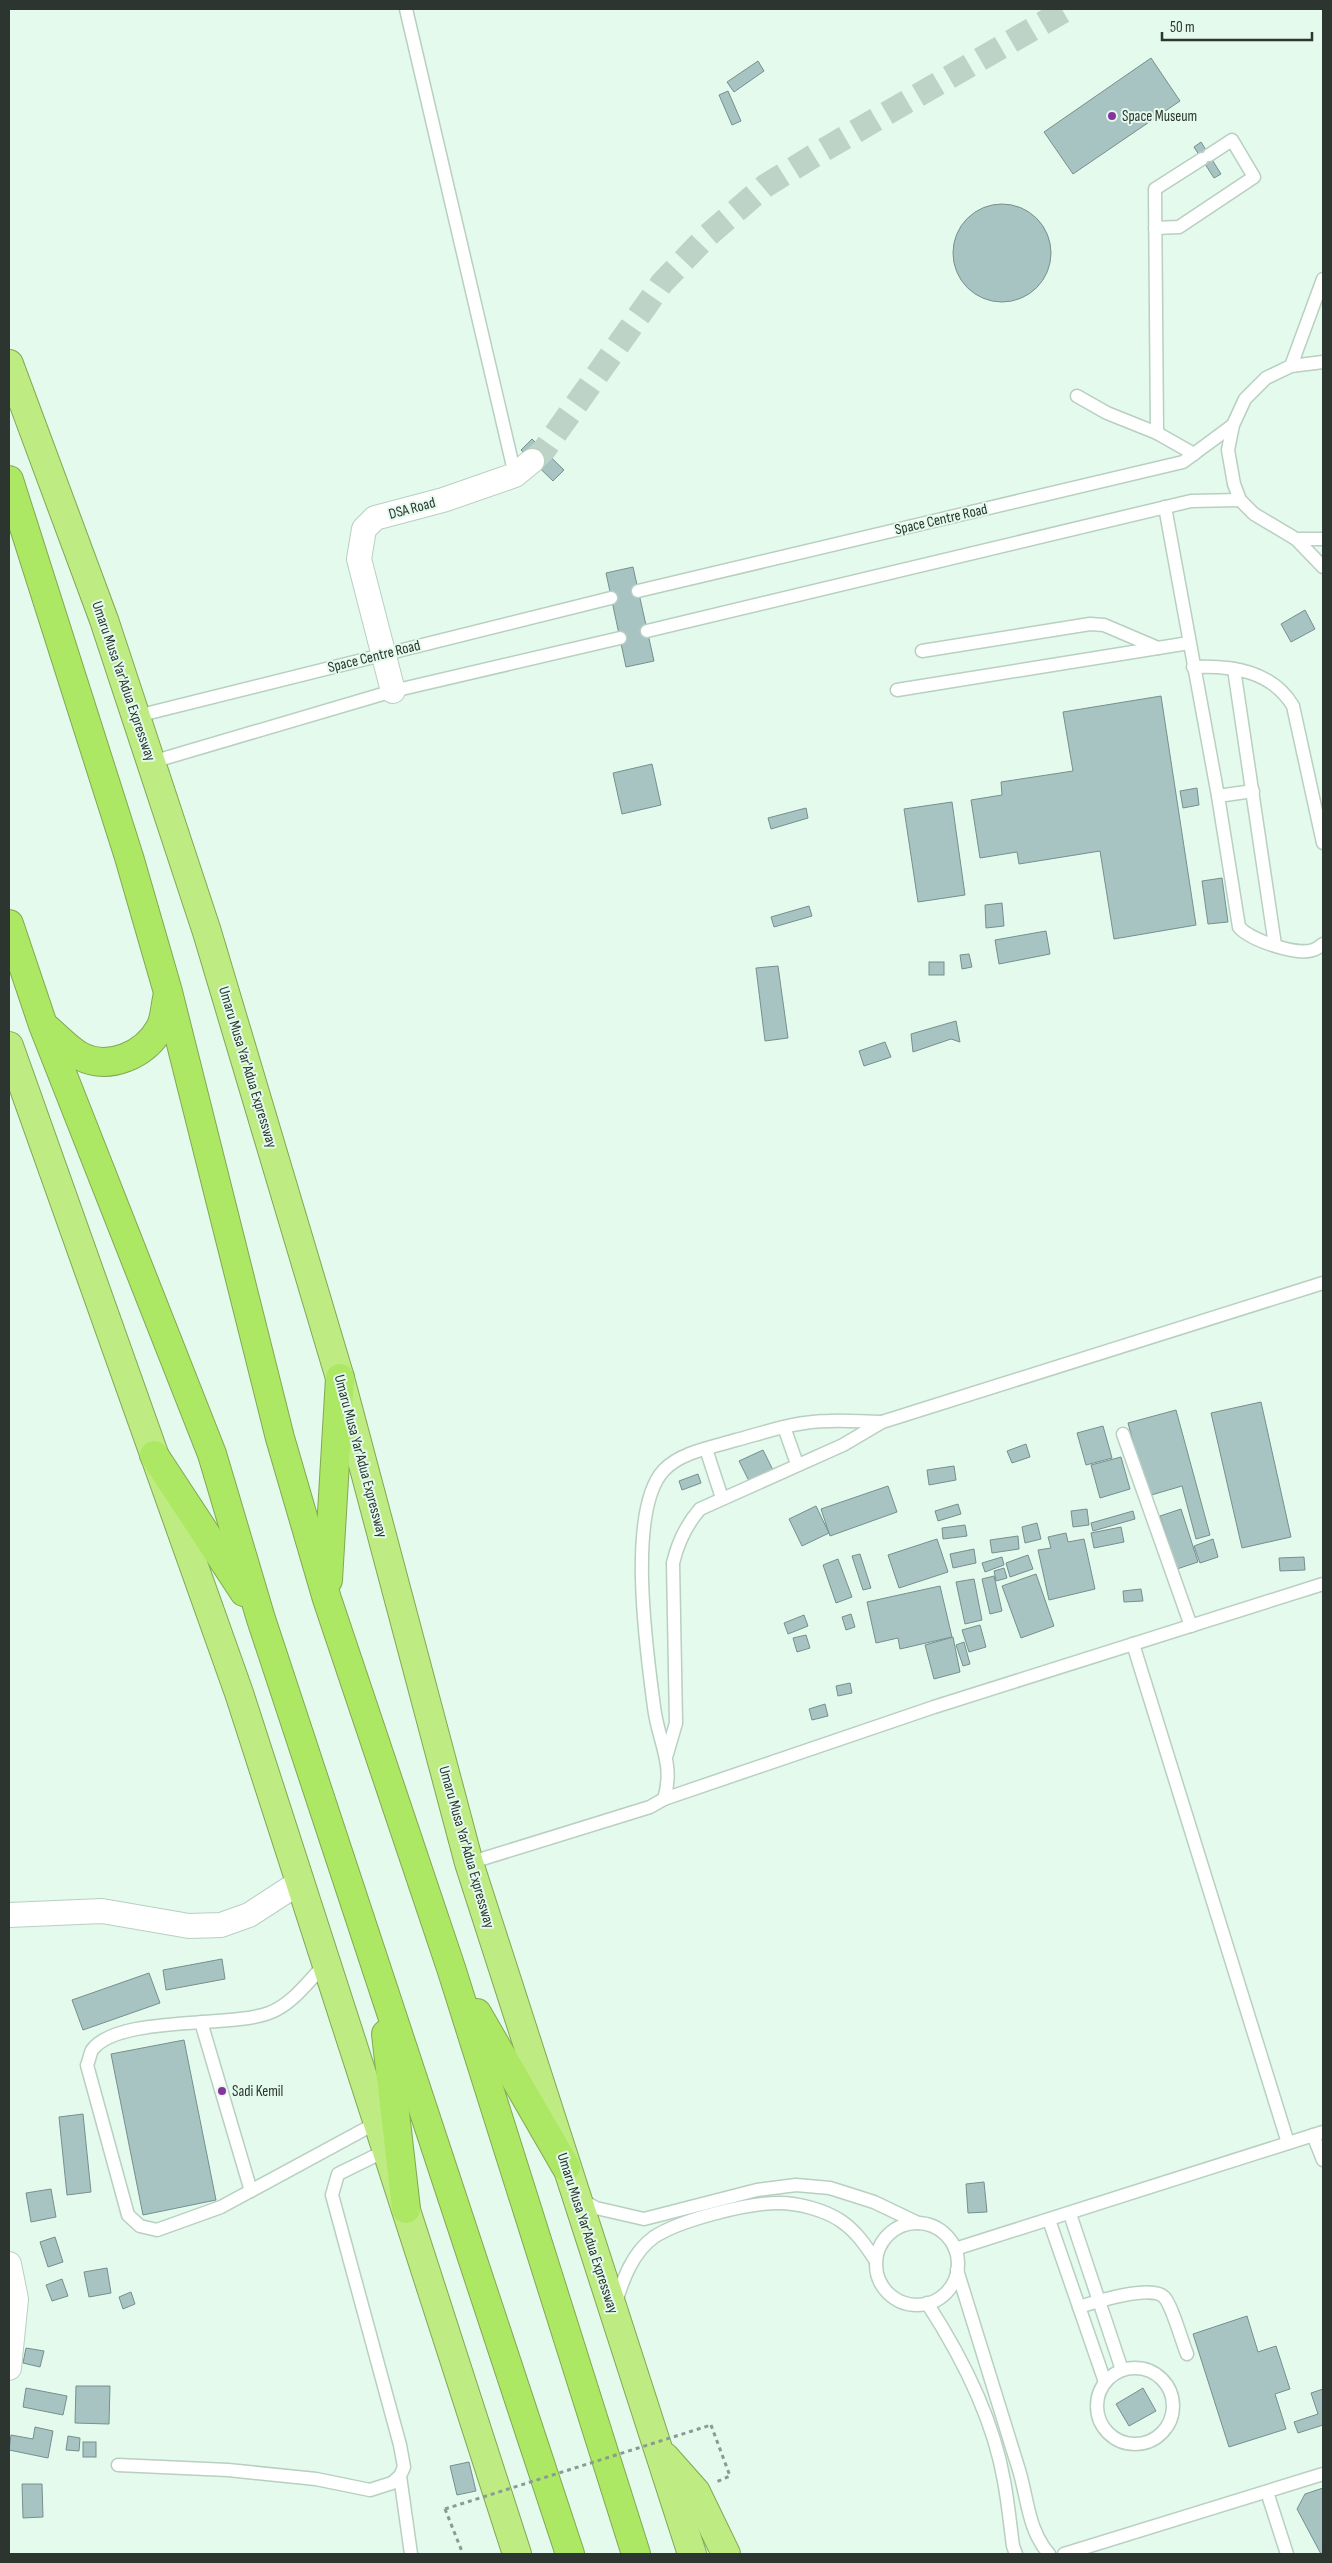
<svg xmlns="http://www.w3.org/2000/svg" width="1332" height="2563" font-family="'Sofia Sans Condensed',sans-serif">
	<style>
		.building { fill: #a7c3c2; stroke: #75908e }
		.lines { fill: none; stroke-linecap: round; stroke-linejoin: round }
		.minor-tunnel { stroke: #bed3c7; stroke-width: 24; stroke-dasharray: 24 12; stroke-linecap: butt }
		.service-casing { stroke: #b8cfc2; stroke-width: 15 }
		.minor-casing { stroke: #b8cfc2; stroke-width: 26 }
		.trunk-casing { stroke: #80a952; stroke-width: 30 }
		.motorway-casing { stroke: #80a952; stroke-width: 30 }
		.path { stroke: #8a9b91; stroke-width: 3; stroke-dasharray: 4 4; stroke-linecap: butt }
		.service { stroke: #fff; stroke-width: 12 }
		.minor { stroke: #fff; stroke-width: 24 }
		.trunk { stroke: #beec83; stroke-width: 28 }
		.motorway { stroke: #ade864; stroke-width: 28 }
		.path-bridge { stroke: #8a9b91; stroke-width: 3; stroke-dasharray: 4 4; stroke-linecap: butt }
		.poi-dot { fill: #8933a1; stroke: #e3faed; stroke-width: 2 }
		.labels { text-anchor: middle; stroke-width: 4; stroke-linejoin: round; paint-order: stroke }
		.poi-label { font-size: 15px; fill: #2c3530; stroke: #e3faed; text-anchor: start }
		.street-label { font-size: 15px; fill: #2c3530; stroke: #e3faed }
	</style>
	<rect width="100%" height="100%" fill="#e3faed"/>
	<g class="building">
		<path d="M 1151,58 L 1180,101 L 1073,174 L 1044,132 Z"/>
		<path d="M 758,61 L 764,71 L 734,92 L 727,82 Z"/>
		<path d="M 728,91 L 741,121 L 732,125 L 719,95 Z"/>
		<path d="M 1201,142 L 1221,174 L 1214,178 L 1194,147 Z"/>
		<circle cx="1002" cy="253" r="49"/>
		<path d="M 532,439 L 564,470 L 553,481 L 521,450 Z"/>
		<path d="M 633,567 L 654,661 L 626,667 L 606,573 Z"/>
		<path d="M 1305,610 L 1315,629 L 1291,642 L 1281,624 Z"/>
		<path d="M 1161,696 L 1196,925 L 1114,939 L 1100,851 L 1019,864 L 1017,852 L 980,858 L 971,800 L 1002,795 L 1001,782 L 1073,771 L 1063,712 Z"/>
		<path d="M 652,764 L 661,805 L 622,814 L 613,773 Z"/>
		<path d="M 1197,788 L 1199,805 L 1183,808 L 1180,791 Z"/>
		<path d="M 952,802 L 965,895 L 918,902 L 904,809 Z"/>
		<path d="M 806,808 L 808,818 L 771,829 L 768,818 Z"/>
		<path d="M 1222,878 L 1228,922 L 1208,924 L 1202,881 Z"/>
		<path d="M 1002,903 L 1004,926 L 986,928 L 985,905 Z"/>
		<path d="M 809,906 L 812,916 L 774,927 L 771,917 Z"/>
		<path d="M 1046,931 L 1050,954 L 999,964 L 995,940 Z"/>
		<path d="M 969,954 L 972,967 L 962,969 L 960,955 Z"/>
		<rect x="929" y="962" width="15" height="13"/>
		<path d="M 778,966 L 788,1038 L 765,1041 L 756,968 Z"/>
		<path d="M 956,1021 L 960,1042 L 951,1039 L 913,1052 L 911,1034 Z"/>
		<path d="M 885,1042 L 891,1057 L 864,1066 L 859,1051 Z"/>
		<path d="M 1261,1402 L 1291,1537 L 1242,1548 L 1211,1413 Z"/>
		<path d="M 1176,1410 L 1210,1535 L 1196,1539 L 1182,1486 L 1148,1496 L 1128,1423 Z"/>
		<path d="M 1103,1426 L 1112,1458 L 1086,1465 L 1077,1433 Z"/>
		<path d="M 1026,1444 L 1030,1457 L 1012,1463 L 1007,1451 Z"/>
		<path d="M 763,1450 L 774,1472 L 750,1483 L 739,1461 Z"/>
		<path d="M 1121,1457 L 1130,1489 L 1100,1498 L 1091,1465 Z"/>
		<path d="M 954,1466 L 956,1480 L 929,1485 L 927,1470 Z"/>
		<path d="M 698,1474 L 701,1483 L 682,1490 L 679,1481 Z"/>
		<path d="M 888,1486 L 897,1512 L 830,1536 L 821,1509 Z"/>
		<path d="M 958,1504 L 961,1514 L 938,1521 L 935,1511 Z"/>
		<path d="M 816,1506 L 829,1533 L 802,1546 L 789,1519 Z"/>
		<path d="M 1087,1509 L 1089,1525 L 1073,1527 L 1071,1511 Z"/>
		<path d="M 1181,1509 L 1198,1562 L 1177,1569 L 1160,1516 Z"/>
		<path d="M 1133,1511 L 1135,1519 L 1093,1531 L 1091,1523 Z"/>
		<path d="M 1037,1523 L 1041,1539 L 1025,1543 L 1022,1527 Z"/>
		<path d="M 965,1525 L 967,1536 L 943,1539 L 942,1528 Z"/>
		<path d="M 1121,1527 L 1124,1542 L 1094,1548 L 1091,1533 Z"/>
		<path d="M 1066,1533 L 1068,1542 L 1084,1539 L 1095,1589 L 1049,1600 L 1038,1550 L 1051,1548 L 1048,1537 Z"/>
		<path d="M 1018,1536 L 1019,1549 L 992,1553 L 990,1540 Z"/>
		<path d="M 937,1539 L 948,1572 L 899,1588 L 888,1555 Z"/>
		<path d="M 1213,1539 L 1218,1557 L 1200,1563 L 1194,1546 Z"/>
		<path d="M 974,1549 L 976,1563 L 953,1568 L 950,1554 Z"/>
		<path d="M 860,1554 L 871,1588 L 863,1590 L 852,1556 Z"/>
		<path d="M 1028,1555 L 1033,1569 L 1010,1577 L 1006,1563 Z"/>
		<path d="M 1002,1557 L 1004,1565 L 985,1572 L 982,1563 Z"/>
		<path d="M 1304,1557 L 1305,1570 L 1280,1571 L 1279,1558 Z"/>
		<path d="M 838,1559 L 852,1597 L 836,1603 L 823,1565 Z"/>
		<path d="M 1004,1568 L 1007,1578 L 996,1581 L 994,1571 Z"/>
		<path d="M 1036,1574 L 1054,1626 L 1021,1638 L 1002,1586 Z"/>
		<path d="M 994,1576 L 1002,1611 L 990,1614 L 982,1579 Z"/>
		<path d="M 974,1579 L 982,1620 L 965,1624 L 956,1582 Z"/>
		<path d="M 940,1586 L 952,1637 L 900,1649 L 898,1638 L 876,1643 L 867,1602 Z"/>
		<path d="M 1141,1589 L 1143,1601 L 1124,1602 L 1123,1591 Z"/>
		<path d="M 851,1614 L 855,1627 L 846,1630 L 842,1617 Z"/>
		<path d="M 804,1615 L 808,1626 L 788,1634 L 784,1623 Z"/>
		<path d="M 980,1625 L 986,1647 L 969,1652 L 962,1630 Z"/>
		<path d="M 806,1635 L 810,1648 L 797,1652 L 793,1638 Z"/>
		<path d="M 953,1637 L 960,1672 L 934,1679 L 925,1645 Z"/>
		<path d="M 964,1642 L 970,1664 L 963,1666 L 956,1645 Z"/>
		<path d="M 850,1683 L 852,1693 L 838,1696 L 836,1686 Z"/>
		<path d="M 825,1704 L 828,1716 L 812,1720 L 809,1709 Z"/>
		<path d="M 222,1959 L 225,1979 L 166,1990 L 163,1970 Z"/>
		<path d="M 149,1973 L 160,2003 L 83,2030 L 72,2000 Z"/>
		<path d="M 184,2040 L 216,2200 L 143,2215 L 111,2054 Z"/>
		<path d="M 83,2114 L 91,2192 L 67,2195 L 59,2117 Z"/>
		<path d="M 984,2182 L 987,2212 L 968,2213 L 966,2184 Z"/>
		<path d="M 51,2189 L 56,2217 L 31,2222 L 26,2193 Z"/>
		<path d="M 55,2237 L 63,2262 L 48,2267 L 40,2242 Z"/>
		<path d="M 107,2268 L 111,2293 L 89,2297 L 84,2272 Z"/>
		<path d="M 62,2279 L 68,2296 L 52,2301 L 46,2285 Z"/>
		<path d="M 131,2292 L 135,2304 L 123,2309 L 119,2297 Z"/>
		<path d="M 1247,2316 L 1258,2352 L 1276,2346 L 1290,2389 L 1275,2394 L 1286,2429 L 1229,2447 L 1193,2334 Z"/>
		<path d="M 26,2348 L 44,2351 L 40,2367 L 23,2363 Z"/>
		<path d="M 76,2386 L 110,2386 L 109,2424 L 75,2423 Z"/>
		<path d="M 26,2388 L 67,2396 L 63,2415 L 23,2407 Z"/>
		<path d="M 1143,2388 L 1156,2411 L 1129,2426 L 1116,2404 Z"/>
		<path d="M 1323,2389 L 1323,2425 L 1298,2433 L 1294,2422 L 1318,2414 L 1311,2393 Z"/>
		<path d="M 35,2427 L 53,2431 L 48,2458 L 9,2450 L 11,2435 L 33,2439 Z"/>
		<path d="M 68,2436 L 80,2438 L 79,2451 L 66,2450 Z"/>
		<rect x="83" y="2442" width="13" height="15"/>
		<path d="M 469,2462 L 476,2491 L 457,2495 L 450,2466 Z"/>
		<path d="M 22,2484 L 42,2484 L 43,2517 L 23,2518 Z"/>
		<path d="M 1323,2488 L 1323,2554 L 1321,2554 L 1297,2509 L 1305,2494 Z"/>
	</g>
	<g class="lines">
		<path class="minor-tunnel" d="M 532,461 L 544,450 L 662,283 L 707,236 L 765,186 L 820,152 L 1067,9"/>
		<defs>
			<g id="service">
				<path d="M 406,9 L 515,475"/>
				<path d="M 1155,228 L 1179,227 L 1254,177 L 1232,140 L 1209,155"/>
				<path d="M 1323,362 L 1291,366 L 1266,378 L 1245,399 L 1233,425 L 1228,450 L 1234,484 L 1240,500 L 1254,514 L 1296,539 L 1323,539"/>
				<path d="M 1291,366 L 1323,279"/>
				<path d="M 1077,396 L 1107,413 L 1157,433"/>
				<path d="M 1194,454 L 1157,433 L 1155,189 L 1202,159"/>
				<path d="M 1165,507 L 1218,796 L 1239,927 C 1250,940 1297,956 1313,950 C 1317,949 1320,946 1323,944"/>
				<path d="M 1296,539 L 1323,567"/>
				<path d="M 638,591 L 1183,462 L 1233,425"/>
				<path d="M 647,631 L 1191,501 L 1240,500"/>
				<path d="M 922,651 L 1090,624 L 1104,625 L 1158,648"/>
				<path d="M 1193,667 C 1232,665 1272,671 1293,706 L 1323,843"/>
				<path d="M 1234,669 L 1275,945"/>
				<path d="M 897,690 L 1189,643"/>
				<path d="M 137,716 L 611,598"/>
				<path d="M 152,762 L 393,691 L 620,638"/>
				<path d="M 1218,796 L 1253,791"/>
				<path d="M 784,1427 L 797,1464"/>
				<path d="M 1123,1434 L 1191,1626"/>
				<path d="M 706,1449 L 722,1498"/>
				<path d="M 1133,1644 L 1288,2143"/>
				<path d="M 667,1754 L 676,1723 L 673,1563 C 678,1542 686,1525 700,1509 L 843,1445 L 882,1422 L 1323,1283"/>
				<path d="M 664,1799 L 934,1707 L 1323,1584"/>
				<path d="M 469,1863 L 650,1807 L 664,1799 C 675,1764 658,1741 654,1707 C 647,1654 626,1510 664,1470 C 681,1452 713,1447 736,1440 C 766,1432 797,1421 829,1421 C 846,1420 864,1422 882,1422"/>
				<path d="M 326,1963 C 309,1980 293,2004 269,2013 C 229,2028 118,2015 92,2050 C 90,2054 89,2061 87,2065 L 128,2215 L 140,2226 L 157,2230 L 221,2207 L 378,2122"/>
				<path d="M 201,2022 L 251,2191"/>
				<path d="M 1313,2135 L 1323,2160"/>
				<path d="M 580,2199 L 596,2208 L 644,2219 L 757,2190 L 796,2185 L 830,2188 L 874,2202 L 918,2223"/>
				<path d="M 1070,2214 L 1122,2370"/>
				<path d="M 1049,2220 L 1105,2382"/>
				<circle cx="917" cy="2264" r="41"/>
				<path d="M 955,2249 L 1323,2132"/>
				<path d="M 957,2270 C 978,2336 998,2403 1019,2470 C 1028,2500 1028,2530 1049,2554"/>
				<path d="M 616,2302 C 623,2279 633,2252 654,2237 C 680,2220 747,2203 779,2203 C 798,2203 825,2210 841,2221 C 856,2231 866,2246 876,2261"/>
				<path d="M 927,2303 C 962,2357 993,2417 1004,2481 C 1008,2502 1010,2524 1013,2546 L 1016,2554"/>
				<path d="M 1079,2307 C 1095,2302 1152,2284 1164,2297 C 1172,2305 1182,2342 1187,2354"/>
				<circle cx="1135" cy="2406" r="38"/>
				<path d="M 118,2465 L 228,2470 L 316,2479 L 370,2490 L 392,2483 L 400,2476 L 404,2467 L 400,2445 L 332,2195 L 338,2174 L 387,2150"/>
				<path d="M 400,2476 L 411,2554"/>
				<path d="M 1267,2492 L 1287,2554"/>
				<path d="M 1064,2554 L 1323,2474"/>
			</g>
			<g id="minor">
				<path d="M 393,691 L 359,559 L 364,529 L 375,518 L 443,500 L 515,475 L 532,461"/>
				<path d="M 9,1915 L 102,1911 L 189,1926 L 221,1925 L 249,1915 L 300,1882"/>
				<path d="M 9,2264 L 16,2299 L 9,2368"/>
			</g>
			<g id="trunk">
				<path d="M 9,364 L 104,620 L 207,932 L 340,1378 L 469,1863 L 692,2554"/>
				<path d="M 9,1046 L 239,1693 L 517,2554"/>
				<path d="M 665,2457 L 696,2492 L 726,2554"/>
			</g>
			<g id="motorway">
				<path d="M 9,480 L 129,857 L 168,992 L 280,1438 L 327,1599 L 451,1968 L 636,2554"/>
				<path d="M 9,924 L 43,1025 L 212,1454 L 261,1619 L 570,2554"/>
				<path d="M 44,1026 C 55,1035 68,1049 80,1056 C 109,1071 145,1055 160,1028 C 165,1019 165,1005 168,994"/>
				<path d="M 154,1455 L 244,1592"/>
				<path d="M 328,1580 L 340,1378"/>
				<path d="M 477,2013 L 566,2167"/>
				<path d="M 386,2034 L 406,2209"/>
			</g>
		</defs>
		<use href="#service" class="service-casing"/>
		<use href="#minor" class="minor-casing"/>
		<use href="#trunk" class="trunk-casing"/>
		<use href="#motorway" class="motorway-casing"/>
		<g class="path">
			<path d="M 711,2425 L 730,2476 L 716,2482"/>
			<path d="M 445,2509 L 463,2554"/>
		</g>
		<use href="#service" class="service"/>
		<use href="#minor" class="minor"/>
		<use href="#trunk" class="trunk"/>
		<use href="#motorway" class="motorway"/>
		<path class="path-bridge" d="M 445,2509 L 711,2425"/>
	</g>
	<g class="poi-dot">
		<circle cx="1112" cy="116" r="5"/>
		<circle cx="222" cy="2091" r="5"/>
	</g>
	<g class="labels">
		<g class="poi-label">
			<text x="1122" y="121">Space Museum</text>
			<text x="232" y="2096">Sadi Kemil</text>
		</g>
		<g class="street-label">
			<text transform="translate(412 508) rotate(-15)" y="5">DSA Road</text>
			<text transform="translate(941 519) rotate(-13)" y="5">Space Centre Road</text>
			<text transform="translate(374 656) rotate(-14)" y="5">Space Centre Road</text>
			<text transform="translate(124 681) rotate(71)" y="5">Umaru Musa Yar'Adua Expressway</text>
			<text transform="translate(248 1067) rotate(73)" y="5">Umaru Musa Yar'Adua Expressway</text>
			<text transform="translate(361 1456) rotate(75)" y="5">Umaru Musa Yar'Adua Expressway</text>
			<text transform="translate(467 1847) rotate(74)" y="5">Umaru Musa Yar'Adua Expressway</text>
			<text transform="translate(588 2233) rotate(72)" y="5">Umaru Musa Yar'Adua Expressway</text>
		</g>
	</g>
	<rect width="1332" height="2563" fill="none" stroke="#2c3530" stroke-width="20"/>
	<path d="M1162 32v8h150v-8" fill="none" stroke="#2c3530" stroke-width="2.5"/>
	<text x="1170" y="32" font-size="15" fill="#2c3530" stroke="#e3faed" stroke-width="4" paint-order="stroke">50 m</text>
</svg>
